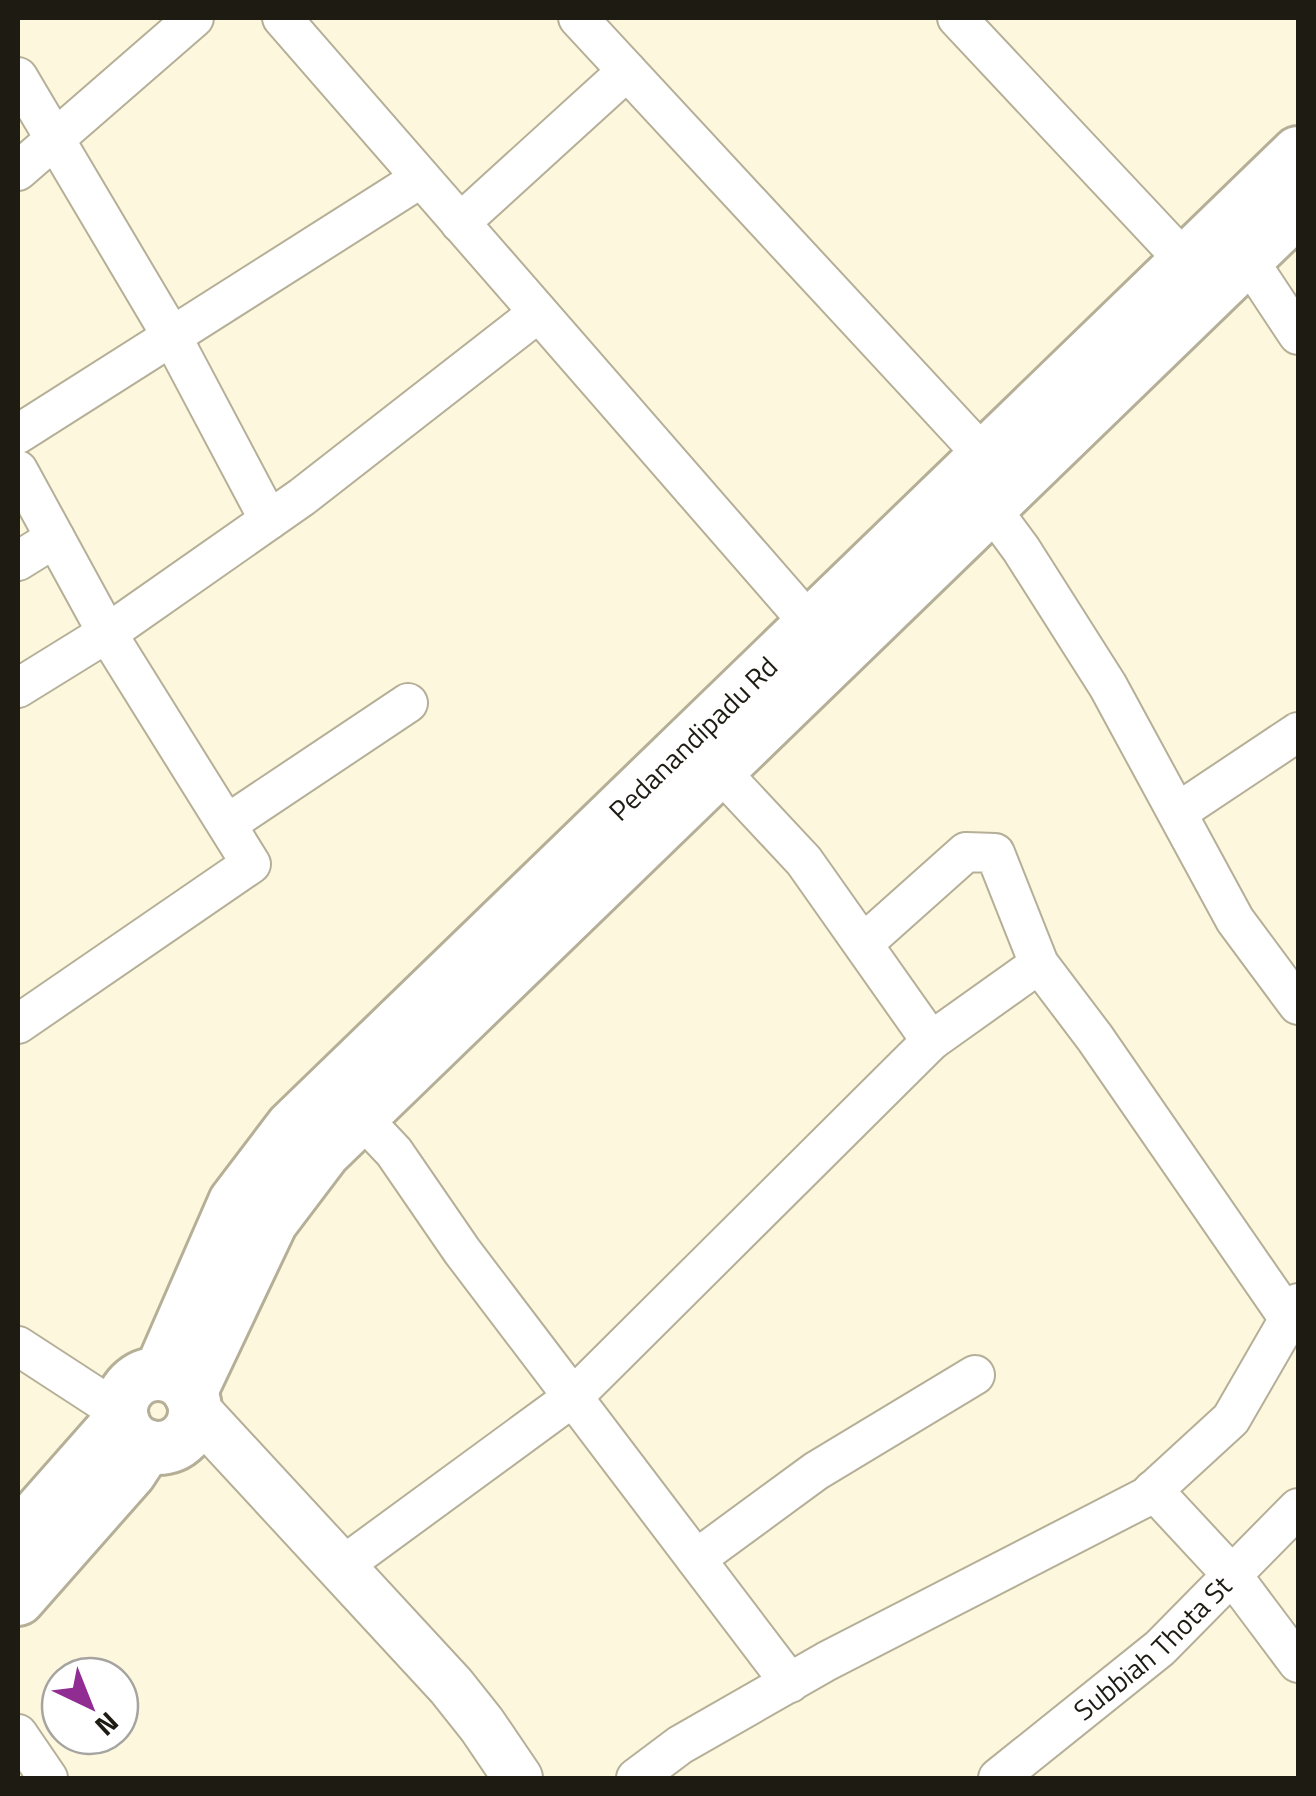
<svg xmlns="http://www.w3.org/2000/svg" width="1316" height="1796" font-family="'Titillium Web',sans-serif">
	<style>
		.lines { fill: none; stroke-linecap: round; stroke-linejoin: round }
		.minor-casing { stroke: #b5af98; stroke-width: 42 }
		.tertiary-casing { stroke: #b5af98; stroke-width: 52 }
		.secondary-casing { stroke: #b5af98; stroke-width: 58 }
		.minor { stroke: #fff; stroke-width: 38 }
		.tertiary { stroke: #fff; stroke-width: 48 }
		.secondary { stroke: #fff; stroke-width: 52 }
		.labels { text-anchor: middle; stroke-width: 9; stroke-linejoin: round; paint-order: stroke }
		.street-label { font-size: 28px; fill: #1d1b12; stroke: #fff }
	</style>
	<rect width="100%" height="100%" fill="#fdf7de"/>
	<g class="lines">
		<defs>
			<g id="minor">
				<path d="M 282,18 L 811,625"/>
				<path d="M 578,18 L 985,457"/>
				<path d="M 957,18 L 1186,262"/>
				<path d="M 18,77 L 171,335 L 269,520"/>
				<path d="M 18,171 L 194,18"/>
				<path d="M 460,223 L 627,71"/>
				<path d="M 1247,258 L 1298,335"/>
				<path d="M 18,434 L 421,178"/>
				<path d="M 18,470 L 107,633 L 251,864 L 18,1024"/>
				<path d="M 990,507 L 1021,549 L 1108,686 L 1235,920 L 1298,1005"/>
				<path d="M 18,561 L 55,538"/>
				<path d="M 18,688 L 115,628 L 302,497 L 538,313"/>
				<path d="M 719,770 L 804,861 L 931,1041"/>
				<path d="M 1178,812 L 1298,732"/>
				<path d="M 227,824 L 408,703"/>
				<path d="M 864,943 L 966,852 L 995,853 L 1039,964 L 1095,1038 L 1289,1319 L 1298,1324"/>
				<path d="M 360,1116 L 394,1152 L 462,1251 L 790,1683"/>
				<path d="M 18,1346 L 121,1413"/>
				<path d="M 1153,1490 L 1232,1575 L 1298,1663"/>
				<path d="M 696,1559 L 816,1471 L 975,1375"/>
				<path d="M 341,1567 L 573,1397 L 931,1041 L 1039,964"/>
				<path d="M 18,1734 L 48,1778"/>
				<path d="M 636,1778 L 680,1745 L 827,1661 L 1146,1497 L 1231,1419 L 1298,1303"/>
				<path id="s1" d="M 998,1778 L 1160,1648 L 1298,1508"/>
			</g>
			<path id="tertiary" d="M 195,1409 L 451,1686 L 482,1725 L 518,1778"/>
			<g id="secondary">
				<path id="s2" d="M 160,1374 L 235,1202 L 292,1127 L 1298,153"/>
				<circle cx="158" cy="1411" r="37"/>
				<path d="M 190,1393 L 271,1222 L 324,1152 L 1298,209"/>
				<path d="M 18,1537 L 122,1419"/>
				<path d="M 18,1599 L 130,1472 L 147,1446"/>
			</g>
		</defs>
		<use href="#minor" class="minor-casing"/>
		<use href="#tertiary" class="tertiary-casing"/>
		<use href="#secondary" class="secondary-casing"/>
		<use href="#minor" class="minor"/>
		<use href="#tertiary" class="tertiary"/>
		<use href="#secondary" class="secondary"/>
	</g>
	<g class="labels">
		<g class="street-label">
			<text dy="10" stroke="none"><textPath href="#s2" startOffset="840">Pedanandipadu Rd</textPath></text>
			<text dy="10" stroke="none"><textPath href="#s1" startOffset="202">Subbiah Thota St</textPath></text>
		</g>
	</g>
	<rect width="1316" height="1796" fill="none" stroke="#1d1b12" stroke-width="40"/>
	<g transform="translate(90 1706) rotate(137)"><circle r="48" fill="#ffffff" stroke="#a5a4a0" stroke-width="2.5"/>
	<path d="M0-8L18 38L0 25L-18 38Z" fill="#912c93"/>
	<text y="-15" font-size="28" font-weight="bold" text-anchor="middle" fill="#1d1b12">N</text>
	</g>
</svg>
